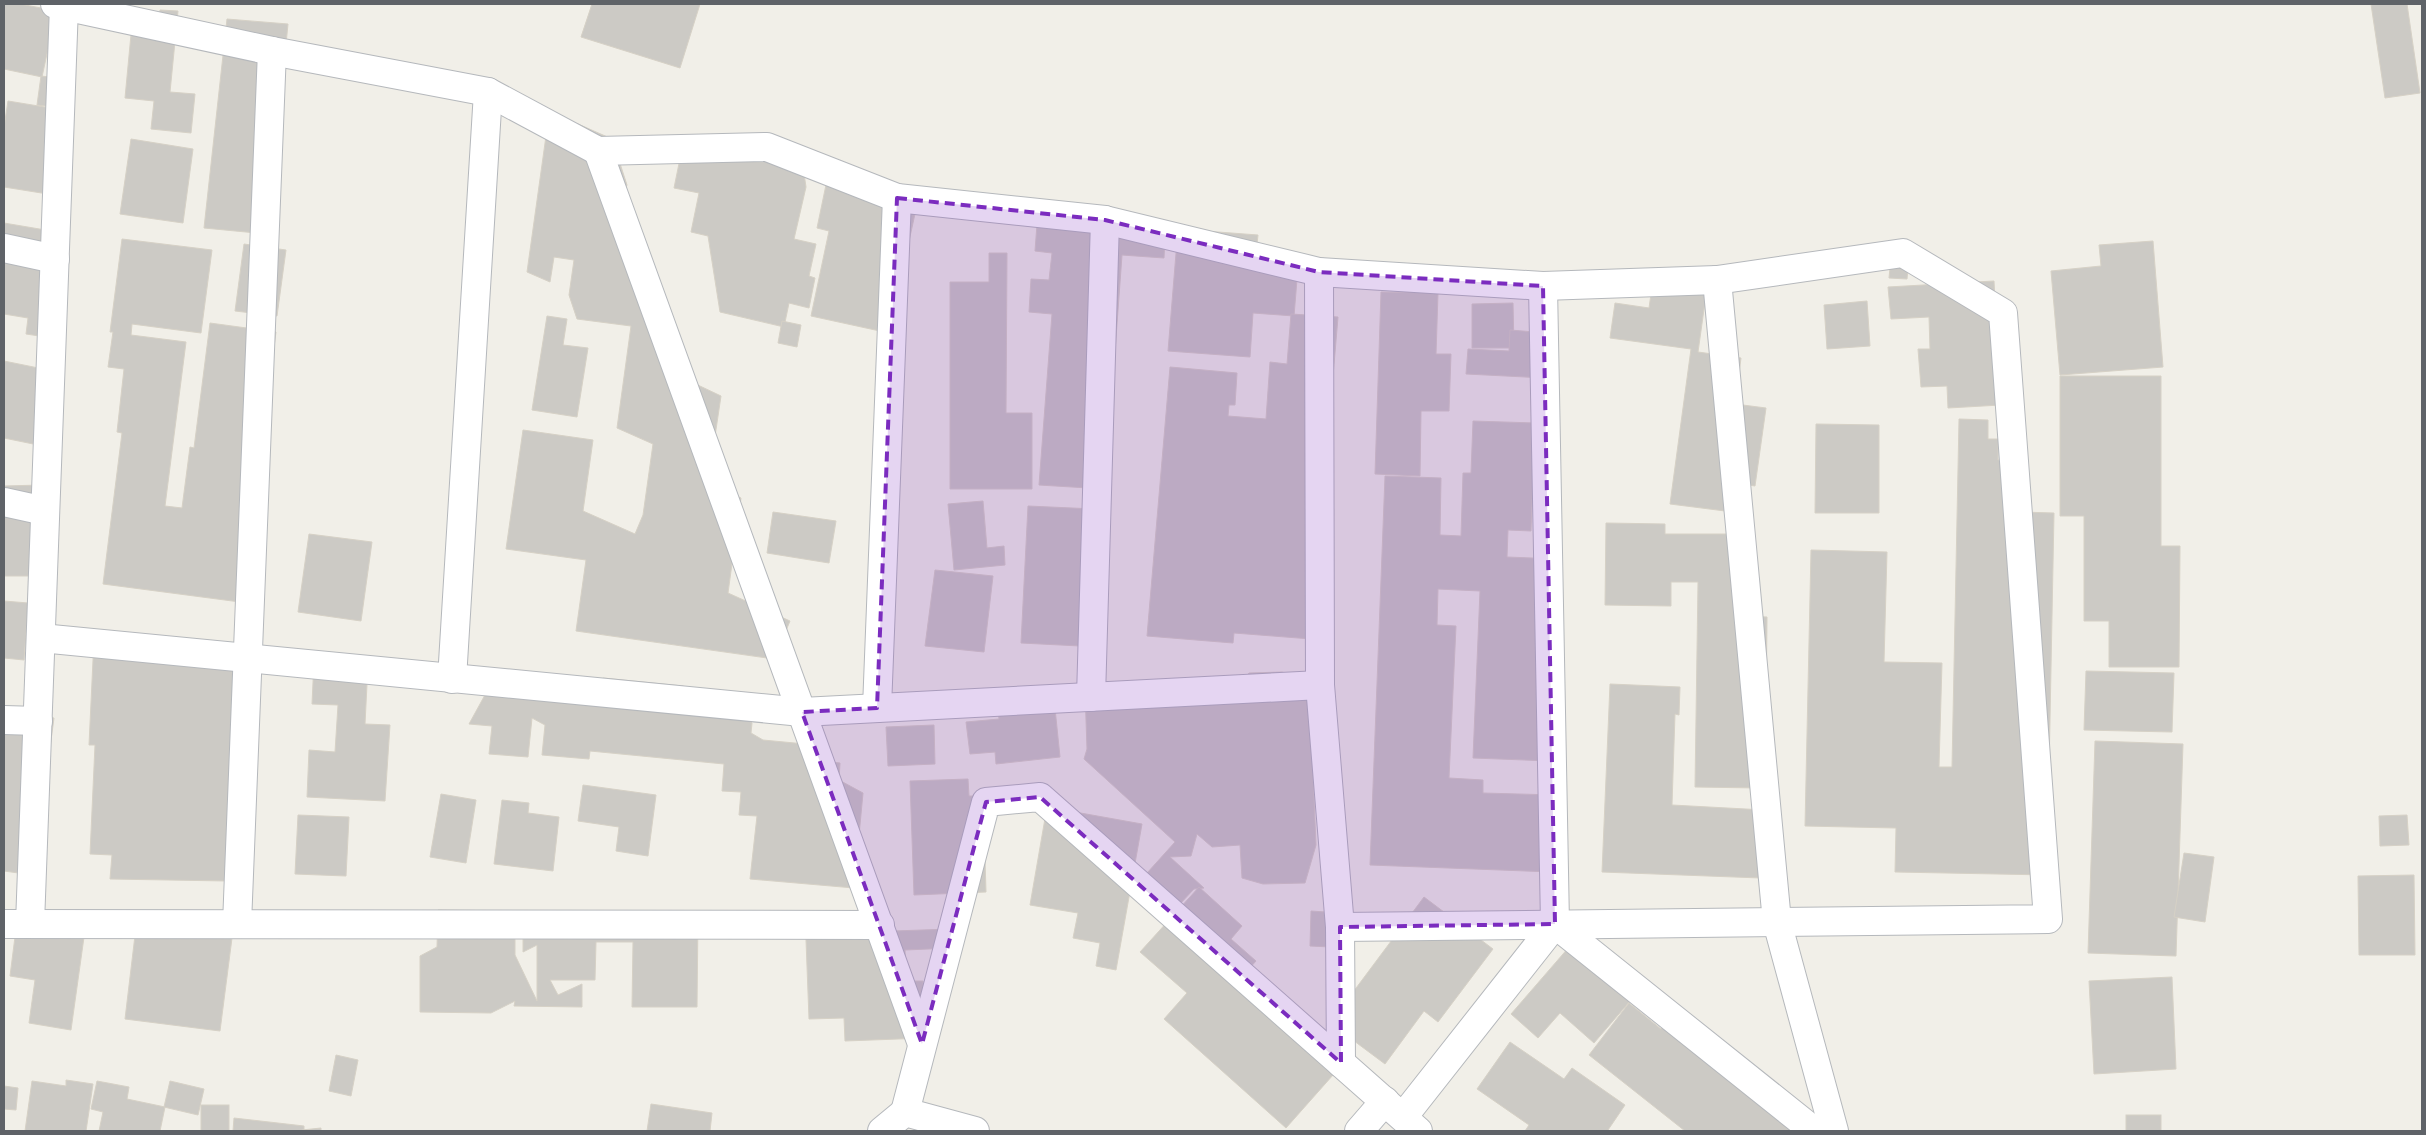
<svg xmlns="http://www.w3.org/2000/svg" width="2426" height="1135" font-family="Commissioner,sans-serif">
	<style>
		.building { fill: #cccac5; stroke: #d6d1c6 }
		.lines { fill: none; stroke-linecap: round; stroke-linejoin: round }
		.minor-casing { stroke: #b5b8bc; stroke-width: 30 }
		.minor { stroke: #fff; stroke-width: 28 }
		.marked { fill: #7b2cbf; fill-opacity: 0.2; stroke: #7b2cbf; stroke-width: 4; stroke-dasharray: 10 6; stroke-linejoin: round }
	</style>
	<rect width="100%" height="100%" fill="#f1efe8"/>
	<g class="building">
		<path d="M 4,4 L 20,4 L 62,12 L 54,50 L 48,49 L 42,77 L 4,69 Z"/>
		<path d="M 592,4 L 700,4 L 680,68 L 581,37 Z"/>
		<path d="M 2371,4 L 2407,4 L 2420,93 L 2385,98 Z"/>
		<path d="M 160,10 L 178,11 L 170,92 L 195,94 L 191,133 L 151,129 L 154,101 L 125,98 L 132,24 L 158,26 Z"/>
		<path d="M 227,19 L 288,24 L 267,234 L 204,228 Z"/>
		<path d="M 41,76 L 74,80 L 70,109 L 37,105 Z"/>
		<path d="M 8,101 L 69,111 L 54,195 L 4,187 L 4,127 Z"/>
		<path d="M 578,124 L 612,139 L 627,185 L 616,210 L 683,378 L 721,396 L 708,483 L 741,498 L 728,593 L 790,621 L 774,659 L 576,631 L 586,560 L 506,549 L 523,430 L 593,440 L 583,511 L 635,534 L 643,515 L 653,444 L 617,428 L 631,326 L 577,319 L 569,295 L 574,260 L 554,257 L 550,282 L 527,272 L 546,136 L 576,140 Z"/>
		<path d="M 131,139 L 193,149 L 183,223 L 120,214 Z"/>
		<path d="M 683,144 L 800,147 L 806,187 L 794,239 L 816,244 L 809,276 L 815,278 L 809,308 L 789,303 L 784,327 L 720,312 L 708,236 L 691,232 L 699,193 L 674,188 Z"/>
		<path d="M 827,180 L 918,200 L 889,333 L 811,316 L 829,231 L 817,228 Z"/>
		<path d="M 1038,211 L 1166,221 L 1164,258 L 1122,255 L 1105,489 L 1039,485 L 1052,314 L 1029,312 L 1031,279 L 1049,280 L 1052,253 L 1035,251 Z"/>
		<path d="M 4,223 L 63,233 L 46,337 L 26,334 L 28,318 L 4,314 Z"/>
		<path d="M 1178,229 L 1258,235 L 1255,264 L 1298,267 L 1294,316 L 1253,313 L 1250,357 L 1168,351 Z"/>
		<path d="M 122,239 L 212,250 L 201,333 L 132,324 L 131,335 L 186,342 L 165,506 L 182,508 L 190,447 L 194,448 L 210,323 L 276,332 L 240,602 L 103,584 L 122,433 L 117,432 L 124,369 L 108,367 L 113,332 L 110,332 Z"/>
		<path d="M 2153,241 L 2163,367 L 2060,375 L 2051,271 L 2101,266 L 2099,245 Z"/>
		<path d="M 244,244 L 286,250 L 277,316 L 235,311 Z"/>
		<path d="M 989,253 L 1007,253 L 1006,413 L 1032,413 L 1032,489 L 950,489 L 950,282 L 989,282 Z"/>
		<path d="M 1891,258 L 1909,259 L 1907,279 L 1889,278 Z"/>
		<path d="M 1994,281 L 1997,339 L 2018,404 L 1948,408 L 1947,386 L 1921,387 L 1918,349 L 1930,349 L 1929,317 L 1891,319 L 1888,287 Z"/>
		<path d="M 1652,287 L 1706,295 L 1698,352 L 1741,358 L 1735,404 L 1766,408 L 1755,486 L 1736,483 L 1733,512 L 1670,504 L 1691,349 L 1610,338 L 1615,303 L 1649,308 Z"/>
		<path d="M 1381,292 L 1438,293 L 1436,354 L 1451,354 L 1449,411 L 1421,411 L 1420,476 L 1375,474 Z"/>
		<path d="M 1867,301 L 1870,346 L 1827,349 L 1824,305 Z"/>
		<path d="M 1513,303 L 1514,348 L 1472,348 L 1472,304 Z"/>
		<path d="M 1291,314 L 1338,317 L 1311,639 L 1234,633 L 1233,643 L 1147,636 L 1170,367 L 1237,373 L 1235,405 L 1229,405 L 1228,416 L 1266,419 L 1270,362 L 1287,364 Z"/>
		<path d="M 547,316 L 567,319 L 563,345 L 588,348 L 577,417 L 532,410 Z"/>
		<path d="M 782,321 L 801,325 L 797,347 L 778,343 Z"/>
		<path d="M 1510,330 L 1547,333 L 1545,378 L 1466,374 L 1468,349 L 1509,351 Z"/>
		<path d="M 4,361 L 58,372 L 43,446 L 4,438 Z"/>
		<path d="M 2060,376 L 2161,376 L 2161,546 L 2180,546 L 2179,667 L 2109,667 L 2109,621 L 2084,621 L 2084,516 L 2060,516 Z"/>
		<path d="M 1959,419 L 1988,420 L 1988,439 L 1998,439 L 1998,460 L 2023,460 L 2022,512 L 2054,513 L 2047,875 L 1895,872 L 1896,828 L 1805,826 L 1811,550 L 1887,552 L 1884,662 L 1942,663 L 1939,767 L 1952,767 Z"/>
		<path d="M 1473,421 L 1535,423 L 1531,531 L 1508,530 L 1507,557 L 1558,559 L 1550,761 L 1473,758 L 1480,591 L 1438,589 L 1437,625 L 1456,626 L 1449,778 L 1483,780 L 1483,793 L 1555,795 L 1552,872 L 1370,865 L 1385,476 L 1441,478 L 1440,535 L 1461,536 L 1463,473 L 1471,473 Z"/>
		<path d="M 1816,424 L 1879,425 L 1879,513 L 1815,513 Z"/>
		<path d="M 42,485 L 43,576 L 4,576 L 4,486 Z"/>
		<path d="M 983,501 L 987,548 L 1004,546 L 1005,565 L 954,570 L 948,504 Z"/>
		<path d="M 1028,506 L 1094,509 L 1100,647 L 1021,643 Z"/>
		<path d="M 773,512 L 836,521 L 829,563 L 767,553 Z"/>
		<path d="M 1606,523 L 1665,524 L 1665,534 L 1742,534 L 1741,616 L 1767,617 L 1766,712 L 1759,788 L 1695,787 L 1698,582 L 1671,582 L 1671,606 L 1605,605 Z"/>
		<path d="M 309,534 L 372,542 L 361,621 L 298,612 Z"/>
		<path d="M 935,570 L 993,576 L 984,652 L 925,646 Z"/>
		<path d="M 4,601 L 28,603 L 24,660 L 4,658 Z"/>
		<path d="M 94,639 L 259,646 L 227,881 L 110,879 L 112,855 L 90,854 L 95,745 L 89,745 Z"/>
		<path d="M 314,661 L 368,664 L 365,724 L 390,725 L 385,801 L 307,797 L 309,750 L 335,752 L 338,705 L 312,704 Z"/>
		<path d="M 2086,671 L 2174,673 L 2172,732 L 2084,730 Z"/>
		<path d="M 1282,672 L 1306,679 L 1327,757 L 1313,773 L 1316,845 L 1305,883 L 1263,884 L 1242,878 L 1240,845 L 1212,847 L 1197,834 L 1191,856 L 1170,857 L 1204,888 L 1194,889 L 1163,922 L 1162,902 L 1139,903 L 1138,883 L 1175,842 L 1084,759 L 1087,749 L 1085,690 L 1238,685 L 1249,673 Z"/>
		<path d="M 603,678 L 683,686 L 752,723 L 751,733 L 763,740 L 805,744 L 804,759 L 840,763 L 839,780 L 863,793 L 854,888 L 750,879 L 757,816 L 739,815 L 741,792 L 722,791 L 724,764 L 590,751 L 589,759 L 542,755 L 545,725 L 532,718 L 528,757 L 489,754 L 492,726 L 469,724 L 491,684 L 599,686 Z"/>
		<path d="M 1610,684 L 1680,687 L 1679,715 L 1675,714 L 1672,805 L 1764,810 L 1761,878 L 1602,872 Z"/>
		<path d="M 1053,689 L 1060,757 L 996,764 L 995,752 L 970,754 L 966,722 L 999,719 L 996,695 Z"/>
		<path d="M 4,711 L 54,718 L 33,875 L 4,871 Z"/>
		<path d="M 934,725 L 935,764 L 888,766 L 886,727 Z"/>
		<path d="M 2095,741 L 2183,744 L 2176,956 L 2088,953 Z"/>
		<path d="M 968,779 L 969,796 L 983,796 L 986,892 L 914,895 L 910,781 Z"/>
		<path d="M 583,785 L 656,795 L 648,856 L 616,851 L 619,827 L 578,821 Z"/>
		<path d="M 441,794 L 476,800 L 466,863 L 430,857 Z"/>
		<path d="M 502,800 L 529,803 L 528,813 L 559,817 L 553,871 L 494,864 Z"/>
		<path d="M 1047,807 L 1142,824 L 1116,970 L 1096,966 L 1100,943 L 1073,938 L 1078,913 L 1030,905 Z"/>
		<path d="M 298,815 L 349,817 L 346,876 L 295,874 Z"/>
		<path d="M 2407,815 L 2409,845 L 2380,846 L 2379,816 Z"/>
		<path d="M 2184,853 L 2214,857 L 2205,922 L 2174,917 Z"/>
		<path d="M 2414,875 L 2415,955 L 2359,955 L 2358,876 Z"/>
		<path d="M 1199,887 L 1242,926 L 1231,939 L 1256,961 L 1247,971 L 1292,1011 L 1279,1026 L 1333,1075 L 1286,1128 L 1164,1019 L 1187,993 L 1140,952 Z"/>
		<path d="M 1424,897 L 1493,949 L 1438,1022 L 1424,1011 L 1385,1064 L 1330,1023 Z"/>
		<path d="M 438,910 L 515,911 L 515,955 L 537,1001 L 537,945 L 523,952 L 523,927 L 698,915 L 697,1007 L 632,1007 L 633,942 L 596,942 L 595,980 L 550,980 L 558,995 L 582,984 L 582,1007 L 514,1006 L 515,1001 L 491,1013 L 420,1012 L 420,956 L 437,947 Z"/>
		<path d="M 1311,911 L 1354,914 L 1352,948 L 1310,946 Z"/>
		<path d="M 805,914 L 865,932 L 951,929 L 952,948 L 905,950 L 906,981 L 923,981 L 925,1038 L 845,1041 L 844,1018 L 809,1019 Z"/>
		<path d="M 17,921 L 85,930 L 71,1030 L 29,1023 L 35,980 L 10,976 Z"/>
		<path d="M 136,927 L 232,938 L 220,1031 L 125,1019 Z"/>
		<path d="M 1576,939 L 1631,1000 L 1594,1043 L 1560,1013 L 1538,1038 L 1511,1014 Z"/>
		<path d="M 2172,977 L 2176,1069 L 2094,1074 L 2089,981 Z"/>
		<path d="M 1629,1003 L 1661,1029 L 1673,1013 L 1805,1131 L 1685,1131 L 1589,1055 Z"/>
		<path d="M 1510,1042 L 1564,1079 L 1572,1068 L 1625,1105 L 1608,1130 L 1610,1131 L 1525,1131 L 1529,1125 L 1477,1089 Z"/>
		<path d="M 336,1055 L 358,1060 L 351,1096 L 329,1091 Z"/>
		<path d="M 66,1080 L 93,1084 L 86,1131 L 25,1131 L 32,1081 L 66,1086 Z"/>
		<path d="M 97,1081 L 129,1087 L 127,1099 L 165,1107 L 160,1131 L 99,1131 L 103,1112 L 91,1109 Z"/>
		<path d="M 170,1081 L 204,1089 L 198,1115 L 164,1107 Z"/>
		<path d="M 4,1086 L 18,1088 L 16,1110 L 4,1109 Z"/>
		<path d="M 651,1104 L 712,1113 L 710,1131 L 647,1131 Z"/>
		<rect x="201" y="1105" width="28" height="26"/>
		<rect x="2126" y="1115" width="35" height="16"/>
		<path d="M 234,1118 L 304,1126 L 304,1131 L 233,1131 Z"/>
		<path d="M 321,1128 L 321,1131 L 302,1131 L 302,1130 Z"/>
	</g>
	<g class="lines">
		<defs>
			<g id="minor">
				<path d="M 55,4 L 272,51 L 488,92 L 598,151 L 767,147 L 897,198 L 1105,220 L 1319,272 L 1543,286 L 1717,280 L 1903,253 L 2003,313 L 2048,919 L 1340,927"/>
				<path d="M 598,151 L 922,1044"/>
				<path d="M 4,248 L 55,259"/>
				<path d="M 1319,272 L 1320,685 L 1340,927 L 1341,1063"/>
				<path d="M 1717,280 L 1777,922 L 1834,1131"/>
				<path d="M 4,502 L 45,511"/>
				<path d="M 41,638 L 802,712 L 1320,685"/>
				<path d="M 452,679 L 488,92"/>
				<path d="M 1091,697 L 1105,220"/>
				<path d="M 877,708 L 897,198"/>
				<path d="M 4,720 L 38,721"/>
				<path d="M 4,924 L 880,925"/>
				<path d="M 30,924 L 64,6"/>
				<path d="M 237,924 L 272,51"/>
				<path d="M 1555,924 L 1814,1131"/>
				<path d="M 905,1112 L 986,802 L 1040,797 L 1418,1131"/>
				<path d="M 1403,1117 L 1555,924 L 1543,286"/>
				<path d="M 882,1131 L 905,1112 L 975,1131"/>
				<path d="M 1359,1131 L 1385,1101"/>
			</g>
		</defs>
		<use href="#minor" class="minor-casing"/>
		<use href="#minor" class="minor"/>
	</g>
	<path class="marked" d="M 897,198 L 1105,220 L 1319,272 L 1543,286 L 1555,924 L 1340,927 L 1341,1063 L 1040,797 L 986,802 L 922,1044 L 802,712 L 877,708 Z"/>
	<rect width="2426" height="1135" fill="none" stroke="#5f6368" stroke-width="10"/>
</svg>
